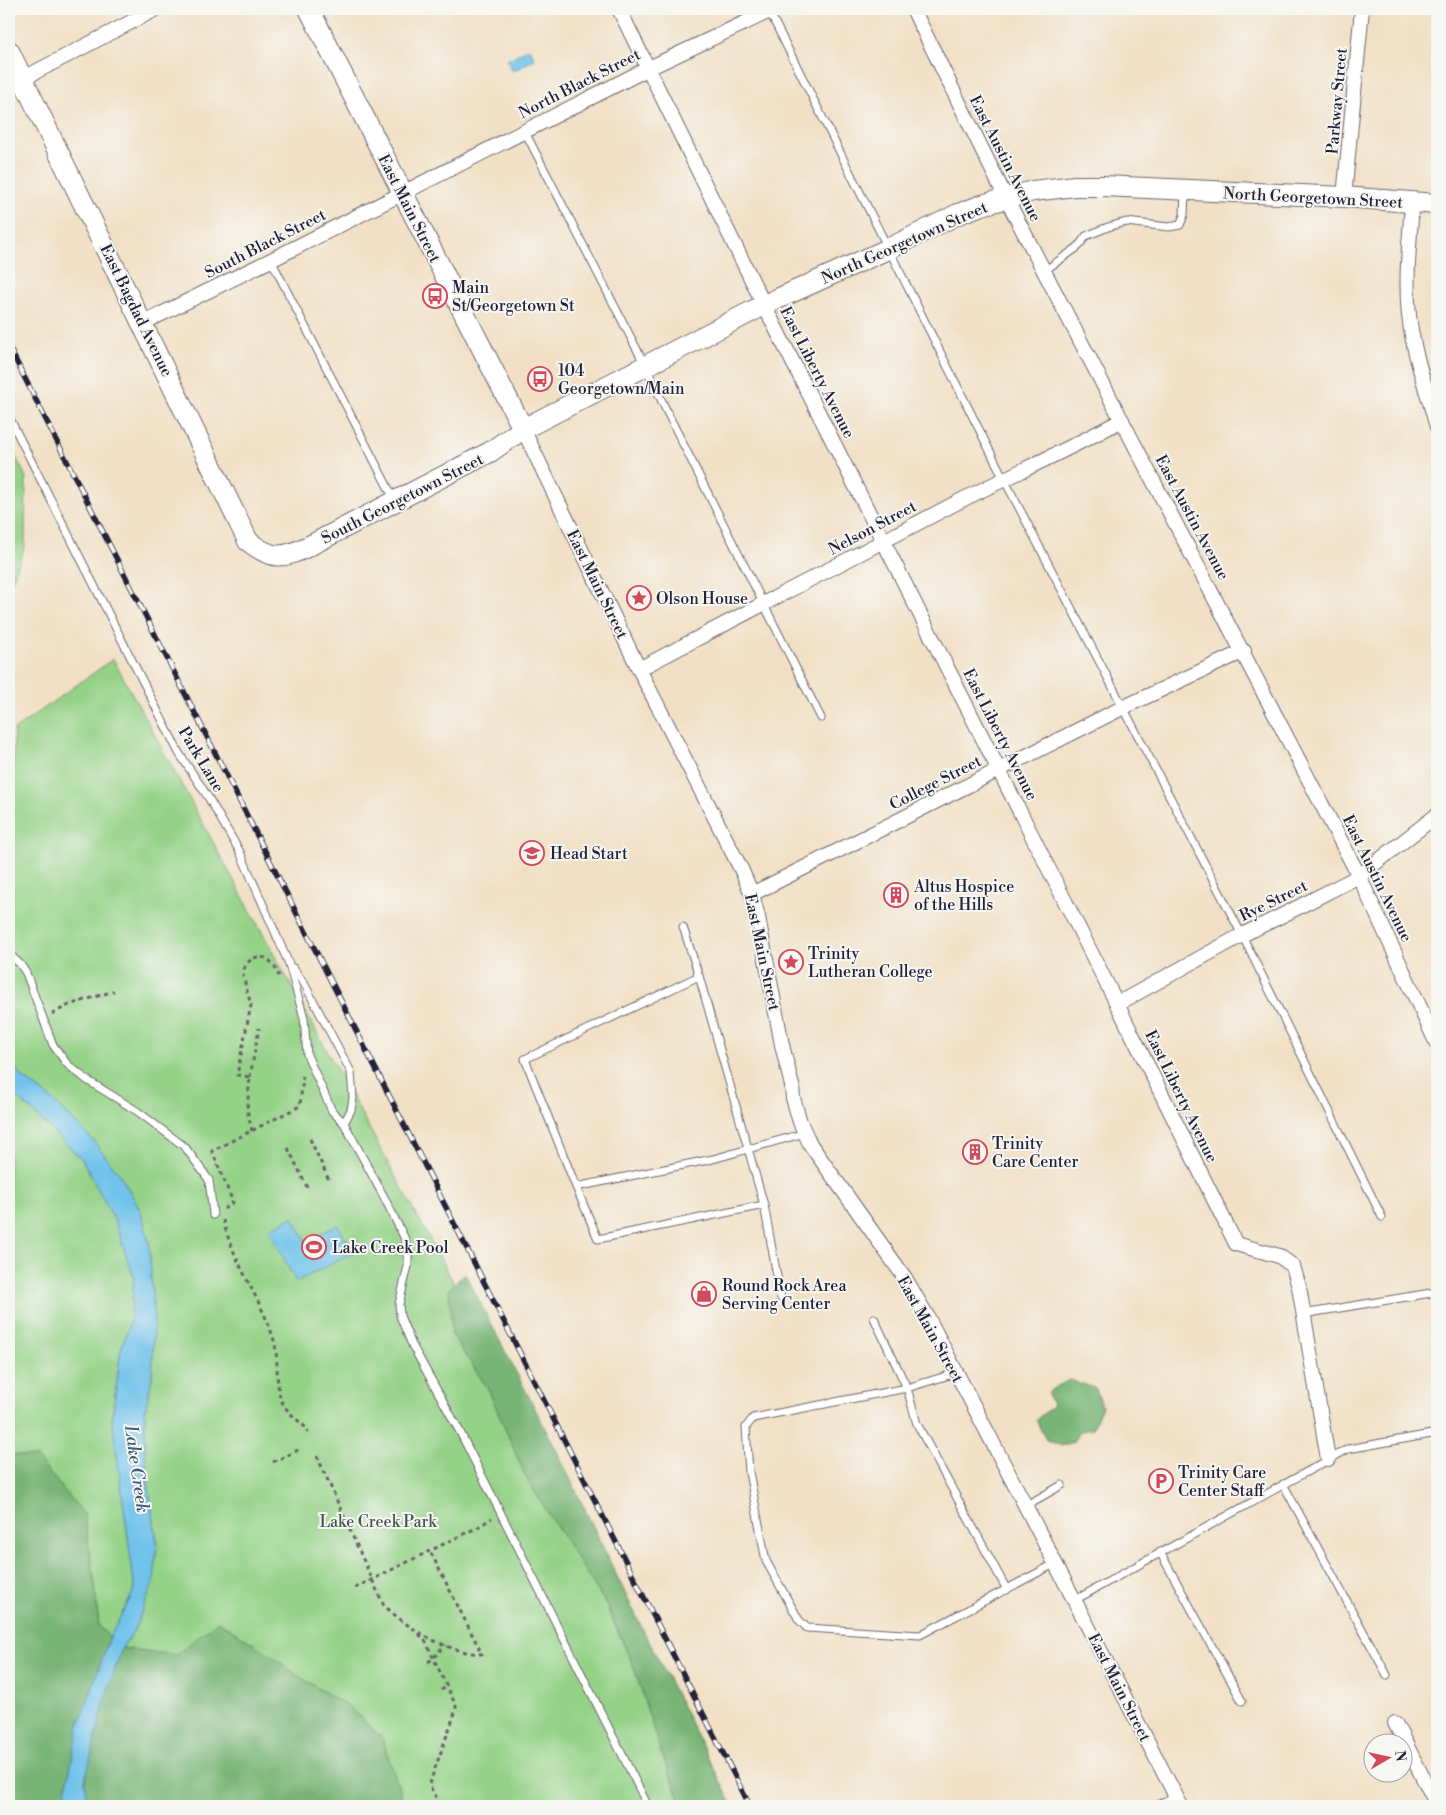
<svg xmlns="http://www.w3.org/2000/svg" width="1446" height="1815" font-family="'Libre Bodoni',serif">
	<style>
		.green { fill: #94d287; stroke: #5b7a61 }
		.forest { fill: #77b474; stroke: #4c6b58 }
		.water { fill: #70c2eb; stroke: #497293 }
		.lines { fill: none; stroke-linecap: round; stroke-linejoin: round }
		.lane-casing { stroke: #6a646b; stroke-width: 9 }
		.street-casing { stroke: #6a646b; stroke-width: 16 }
		.secondary-casing { stroke: #6a646b; stroke-width: 22 }
		.path { stroke: #6a646b; stroke-width: 3; stroke-dasharray: 4 4; stroke-linecap: butt }
		.lane { stroke: #fff; stroke-width: 7 }
		.street { stroke: #fff; stroke-width: 14 }
		.secondary { stroke: #fff; stroke-width: 20 }
		.rail-casing { stroke: #22223b; stroke-width: 5.5 }
		.rail { stroke: #f6f6f2; stroke-width: 4; stroke-dasharray: 11; stroke-linecap: butt }
		.labels { text-anchor: middle; stroke-width: 4; stroke-linejoin: round; paint-order: stroke }
		.street-label { font-size: 16px; fill: #22223b; stroke: #f6f6f2 }
		.poi-label { font-size: 16px; fill: #22223b; stroke: #f6f6f2; text-anchor: start }
		.park-label { font-size: 16px; fill: #445752; stroke: #f6f6f2 }
		.water-label { font-size: 18px; font-style: italic; fill: #3d5a79; stroke: #f6f6f2 }
	</style>
	<rect width="100%" height="100%" fill="#f6f6f2"/>
	<filter id="ink" filterUnits="userSpaceOnUse"><feTurbulence type="fractalNoise" baseFrequency=".02" numOctaves="2"/><feDisplacementMap in="SourceGraphic" scale="10" xChannelSelector="R" yChannelSelector="G"/><feConvolveMatrix kernelMatrix="1 2 1 2 8 2 1 2 1" color-interpolation-filters="sRGB"/></filter>
	<filter id="wash" filterUnits="userSpaceOnUse"><feTurbulence type="fractalNoise" baseFrequency=".0096" numOctaves="4" result="noise"/><feDisplacementMap in="SourceGraphic" scale="20" xChannelSelector="R" yChannelSelector="G"/><feGaussianBlur stdDeviation="1.12" result="paint"/><feColorMatrix in="noise" values="0 0 0 0 0 0 0 0 0 0 0 0 0 0 0 0 0 1.4 0 .05"/><feComposite in="paint" operator="in"/></filter>
	<g filter="url(#wash)">
		<rect width="100%" height="100%" fill="#f1e0c5"/>
		<g class="green">
			<path d="M 9,444 L 26,477 L 25,546 L 9,589 Z"/>
			<path d="M 113,659 L 488,1346 L 697,1806 L 405,1806 L 352,1709 L 300,1677 L 122,1648 L 134,1630 L 154,1581 L 157,1542 L 147,1476 L 145,1449 L 145,1411 L 152,1377 L 154,1323 L 149,1242 L 140,1209 L 120,1175 L 92,1139 L 50,1098 L 22,1077 L 9,1058 L 9,889 L 14,730 Z"/>
			<path d="M 9,1083 L 17,1097 L 82,1159 L 114,1219 L 134,1278 L 130,1322 L 121,1349 L 112,1419 L 135,1589 L 110,1637 L 99,1627 L 94,1578 L 37,1458 L 9,1454 Z"/>
		</g>
		<g class="forest">
			<path d="M 465,1274 L 554,1445 L 637,1618 L 733,1806 L 683,1806 L 661,1753 L 633,1665 L 606,1604 L 527,1480 L 488,1389 L 452,1335 L 449,1289 Z"/>
			<path d="M 1069,1380 L 1086,1385 L 1096,1389 L 1102,1406 L 1093,1428 L 1079,1432 L 1073,1442 L 1062,1446 L 1046,1440 L 1036,1420 L 1053,1405 L 1048,1394 L 1052,1389 Z"/>
			<path d="M 9,1454 L 37,1458 L 84,1514 L 94,1578 L 99,1627 L 110,1637 L 79,1725 L 66,1790 L 70,1806 L 9,1806 Z"/>
			<path d="M 218,1621 L 268,1653 L 300,1677 L 352,1709 L 382,1738 L 405,1806 L 86,1806 C 86,1797 84,1788 86,1779 C 91,1734 108,1690 122,1648 L 176,1655 Z"/>
		</g>
		<g class="water">
			<path d="M 529,48 L 535,59 L 513,71 L 507,60 Z"/>
			<path d="M 9,1058 L 22,1077 L 50,1098 L 92,1139 L 120,1175 L 140,1209 L 149,1242 L 154,1323 L 152,1377 L 145,1411 L 145,1449 L 147,1476 L 157,1542 L 154,1581 L 134,1630 L 122,1648 L 106,1696 L 85,1780 L 86,1806 L 70,1806 L 66,1790 L 79,1725 L 110,1637 L 135,1589 L 112,1419 L 121,1349 L 130,1322 L 134,1278 L 114,1219 L 82,1159 L 17,1097 L 9,1083 Z"/>
			<path d="M 293,1217 L 306,1241 L 338,1225 L 353,1253 L 296,1282 L 269,1229 Z"/>
		</g>
	</g>
	<g filter="url(#ink)">
		<g class="lines">
			<defs>
				<g id="lane">
					<path d="M 768,9 L 1004,479 L 1242,935 L 1382,1217"/>
					<path d="M 524,130 L 646,367 L 666,410 L 821,718"/>
					<path d="M 271,260 L 395,501"/>
					<path d="M 1044,271 L 1078,247 L 1086,236 L 1108,227 L 1126,222 L 1169,227 L 1180,225 L 1184,215 L 1185,191"/>
					<path d="M 9,417 L 179,753 L 208,797 L 240,852 L 289,964 L 304,1018 L 307,1055 L 332,1111 L 344,1123 L 384,1197 L 405,1239 L 408,1252 L 408,1266 L 399,1304 L 400,1316 L 412,1345 L 460,1432 L 648,1806"/>
					<path d="M 683,927 L 699,976 L 764,1205 L 781,1298"/>
					<path d="M 9,954 L 20,964 L 26,973 L 53,1045 L 67,1064 L 87,1080 L 137,1111 L 185,1147 L 209,1180 L 213,1215"/>
					<path d="M 293,968 L 305,985 L 351,1072 L 353,1098 L 351,1110 L 344,1123"/>
					<path d="M 699,976 L 525,1059 L 576,1187 L 713,1159 L 805,1133"/>
					<path d="M 576,1187 L 598,1239 L 764,1205"/>
					<path d="M 1303,1314 L 1437,1292"/>
					<path d="M 874,1318 L 907,1388 L 917,1424 L 1007,1590"/>
					<path d="M 956,1373 L 907,1388 L 753,1418 L 746,1427 L 749,1472 L 766,1561 L 799,1620 L 807,1628 L 920,1635 L 1056,1563"/>
					<path d="M 1283,1484 L 1387,1675"/>
					<path d="M 1025,1506 L 1062,1485"/>
					<path d="M 1160,1552 L 1242,1701"/>
					<path d="M 1075,1600 L 1348,1449 L 1437,1433"/>
					<path d="M 1155,1806 L 1176,1796"/>
				</g>
				<g id="street">
					<path d="M 619,9 L 764,305 L 1117,1004 L 1236,1244 L 1279,1256 L 1293,1266 L 1299,1287 L 1328,1459"/>
					<path d="M 913,9 L 1006,198 L 1359,876 L 1437,1044"/>
					<path d="M 22,79 L 156,9"/>
					<path d="M 1344,197 L 1362,9"/>
					<path d="M 1412,203 C 1410,239 1405,278 1409,315 C 1413,354 1427,390 1437,427"/>
					<path d="M 143,323 L 271,260 L 649,68 L 774,9"/>
					<path d="M 523,429 L 639,669 L 742,871 L 752,894 L 758,917 L 782,1045 L 792,1086 L 793,1098 L 800,1122 L 810,1144 L 905,1278 L 926,1314 L 1181,1806"/>
					<path d="M 639,669 C 745,614 850,558 956,503 C 1011,475 1068,450 1122,420"/>
					<path d="M 752,894 L 1122,708 L 1244,651"/>
					<path d="M 1117,1004 L 1242,935 L 1281,916 L 1359,876 L 1437,815"/>
					<path d="M 1395,1723 L 1437,1805"/>
				</g>
				<g id="secondary">
					<path d="M 309,9 L 523,429"/>
					<path d="M 9,51 L 248,541 C 272,560 282,559 309,546 L 490,452 L 523,429 L 764,305 L 888,249 L 958,214 L 982,205 L 1033,191 L 1075,186 L 1103,186 L 1344,197 L 1437,204"/>
				</g>
			</defs>
			<use href="#lane" class="lane-casing"/>
			<use href="#street" class="street-casing"/>
			<use href="#secondary" class="secondary-casing"/>
			<g class="path">
				<path d="M 52,1014 L 69,1005 L 114,991"/>
				<path d="M 250,1077 L 259,1028"/>
				<path d="M 252,1131 L 247,1109 L 250,1077 L 237,1075 L 251,1005 L 243,976 L 245,966 L 252,958 C 269,955 272,961 279,976"/>
				<path d="M 310,1139 L 329,1180"/>
				<path d="M 288,1148 L 309,1191"/>
				<path d="M 224,1209 L 233,1202 L 212,1151 L 300,1106 L 303,1076"/>
				<path d="M 223,1220 C 233,1262 260,1297 273,1337 C 280,1357 274,1384 282,1402 C 287,1412 298,1420 306,1428 L 308,1433"/>
				<path d="M 317,1456 L 383,1604 C 406,1628 448,1653 482,1654 L 430,1551"/>
				<path d="M 273,1462 L 300,1449"/>
				<path d="M 355,1588 L 478,1527 L 492,1518"/>
				<path d="M 419,1634 L 426,1642 L 456,1706 L 456,1710 L 429,1785 L 441,1806"/>
				<path d="M 428,1662 C 436,1658 438,1650 446,1645"/>
				<path d="M 441,1690 L 447,1687"/>
			</g>
			<use href="#lane" class="lane"/>
			<use href="#street" class="street"/>
			<use href="#secondary" class="secondary"/>
			<defs>
				<path id="rail" d="M 9,347 L 750,1806"/>
			</defs>
			<use href="#rail" class="rail-casing"/>
			<use href="#rail" class="rail"/>
		</g>
	</g>
	<defs>
		<symbol id="bus-ring" viewBox="-11 -11 22 22"><circle r="9.5" fill="#f6f6f2" stroke="#d1495b" stroke-width="1.5"/><path d="M-5-6H5V4H4V6H2V4H-2V6H-4V4H-5ZM-3.5-4V0h7V-4ZM-3.5 1.2v1.5H-2V1.2ZM2 1.2v1.5H3.5V1.2Z" fill="#d1495b"/></symbol>
		<symbol id="sight-ring" viewBox="-11 -11 22 22"><circle r="9.5" fill="#f6f6f2" stroke="#d1495b" stroke-width="1.5"/><path d="M0-6L1.8-2.2L6-1.7L2.9 1.2L3.7 5.4L0 3.3L-3.7 5.4L-2.9 1.2L-6-1.7L-1.8-2.2Z" fill="#d1495b"/></symbol>
		<symbol id="school-ring" viewBox="-11 -11 22 22"><circle r="9.5" fill="#f6f6f2" stroke="#d1495b" stroke-width="1.5"/><path d="M0-5L7-2L0 1L-7-2ZM-4 1L0 2.5L4 1V4Q0 6-4 4Z" fill="#d1495b"/></symbol>
		<symbol id="building-ring" viewBox="-11 -11 22 22"><circle r="9.5" fill="#f6f6f2" stroke="#d1495b" stroke-width="1.5"/><path d="M-4-6H4V6H1V3H-1V6H-4ZM-2.5-4.3h1.7v1.8h-1.7ZM.8-4.3h1.7v1.8H.8ZM-2.5-1h1.7V.8h-1.7ZM.8-1h1.7V.8H.8Z" fill="#d1495b"/></symbol>
		<symbol id="stadium-ring" viewBox="-11 -11 22 22"><circle r="9.5" fill="#f6f6f2" stroke="#d1495b" stroke-width="1.5"/><path d="M0-5a6.5 5 0 1 0 0 10a6.5 5 0 1 0 0-10ZM-3.5-1.8h7v3.6h-7Z" fill="#d1495b"/></symbol>
		<symbol id="shop-ring" viewBox="-11 -11 22 22"><circle r="9.5" fill="#f6f6f2" stroke="#d1495b" stroke-width="1.5"/><path d="M-5-2.5h2.3a2.7 3.5 0 0 1 5.4 0H5L5.5 6h-11ZM-1.5-2.5h3a1.5 2.3 0 0 0-3 0Z" fill="#d1495b"/></symbol>
		<symbol id="parking-ring" viewBox="-11 -11 22 22"><circle r="9.5" fill="#f6f6f2" stroke="#d1495b" stroke-width="1.5"/><path d="M-3.5-5.5H1a3.5 3.5 0 0 1 0 7H-1V5.5H-3.5ZM-1-3.4V-.6H.8a1.4 1.4 0 0 0 0-2.8Z" fill="#d1495b"/></symbol>
	</defs>
	<g fill-rule="evenodd">
		<use href="#bus-ring" x="421" y="282" width="28" height="28"/>
		<use href="#bus-ring" x="526" y="365" width="28" height="28"/>
		<use href="#sight-ring" x="625" y="584" width="28" height="28"/>
		<use href="#school-ring" x="518" y="839" width="28" height="28"/>
		<use href="#building-ring" x="882" y="881" width="28" height="28"/>
		<use href="#sight-ring" x="777" y="948" width="28" height="28"/>
		<use href="#building-ring" x="961" y="1138" width="28" height="28"/>
		<use href="#stadium-ring" x="300" y="1233" width="28" height="28"/>
		<use href="#shop-ring" x="690" y="1280" width="28" height="28"/>
		<use href="#parking-ring" x="1147" y="1467" width="28" height="28"/>
	</g>
	<g class="labels">
		<g class="street-label">
			<text transform="translate(579 83) rotate(-27)" y="6">North Black Street</text>
			<text transform="translate(1336 101) rotate(-85)" y="6">Parkway Street</text>
			<text transform="translate(1006 158) rotate(63)" y="6">East Austin Avenue</text>
			<text transform="translate(1313 197) rotate(3)" y="6">North Georgetown Street</text>
			<text transform="translate(410 208) rotate(63)" y="6">East Main Street</text>
			<text transform="translate(904 242) rotate(-24)" y="6">North Georgetown Street</text>
			<text transform="translate(265 243) rotate(-27)" y="6">South Black Street</text>
			<text transform="translate(137 310) rotate(64)" y="6">East Bagdad Avenue</text>
			<text transform="translate(818 372) rotate(63)" y="6">East Liberty Avenue</text>
			<text transform="translate(402 498) rotate(-27)" y="6">South Georgetown Street</text>
			<text transform="translate(1193 517) rotate(62)" y="6">East Austin Avenue</text>
			<text transform="translate(872 527) rotate(-28)" y="6">Nelson Street</text>
			<text transform="translate(598 584) rotate(64)" y="6">East Main Street</text>
			<text transform="translate(1001 734) rotate(63)" y="6">East Liberty Avenue</text>
			<text transform="translate(202 759) rotate(59)" y="6">Park Lane</text>
			<text transform="translate(935 782) rotate(-27)" y="6">College Street</text>
			<text transform="translate(1378 878) rotate(64)" y="6">East Austin Avenue</text>
			<text transform="translate(1273 900) rotate(-26)" y="6">Rye Street</text>
			<text transform="translate(763 952) rotate(78)" y="6">East Main Street</text>
			<text transform="translate(1182 1096) rotate(64)" y="6">East Liberty Avenue</text>
			<text transform="translate(931 1329) rotate(61)" y="6">East Main Street</text>
			<text transform="translate(1120 1687) rotate(63)" y="6">East Main Street</text>
		</g>
		<g class="poi-label">
			<text x="452" y="293">Main<tspan x="452" dy="18">St/Georgetown St</tspan></text>
			<text x="558" y="376">104<tspan x="558" dy="18">Georgetown/Main</tspan></text>
			<text x="656" y="604">Olson House</text>
			<text x="550" y="859">Head Start</text>
			<text x="914" y="892">Altus Hospice<tspan x="914" dy="18">of the Hills</tspan></text>
			<text x="808" y="959">Trinity<tspan x="808" dy="18">Lutheran College</tspan></text>
			<text x="992" y="1149">Trinity<tspan x="992" dy="18">Care Center</tspan></text>
			<text x="332" y="1253">Lake Creek Pool</text>
			<text x="722" y="1291">Round Rock Area<tspan x="722" dy="18">Serving Center</tspan></text>
			<text x="1178" y="1478">Trinity Care<tspan x="1178" dy="18">Center Staff</tspan></text>
		</g>
		<g class="park-label">
			<text x="378" y="1527">Lake Creek Park</text>
		</g>
		<g class="water-label">
			<text transform="translate(137 1469) rotate(82)" y="6">Lake Creek</text>
		</g>
	</g>
	<rect width="1446" height="1815" fill="none" stroke="#f6f6f2" stroke-width="30"/>
	<g transform="translate(1388 1758) rotate(81)"><circle r="24" fill="#f6f6f2" stroke="#a1a1a9"/>
	<path d="M0-4L9 19L0 12L-9 19Z" fill="#d1495b"/>
	<text y="-8" font-size="14" font-weight="bold" text-anchor="middle" fill="#22223b">N</text>
	</g>
</svg>
